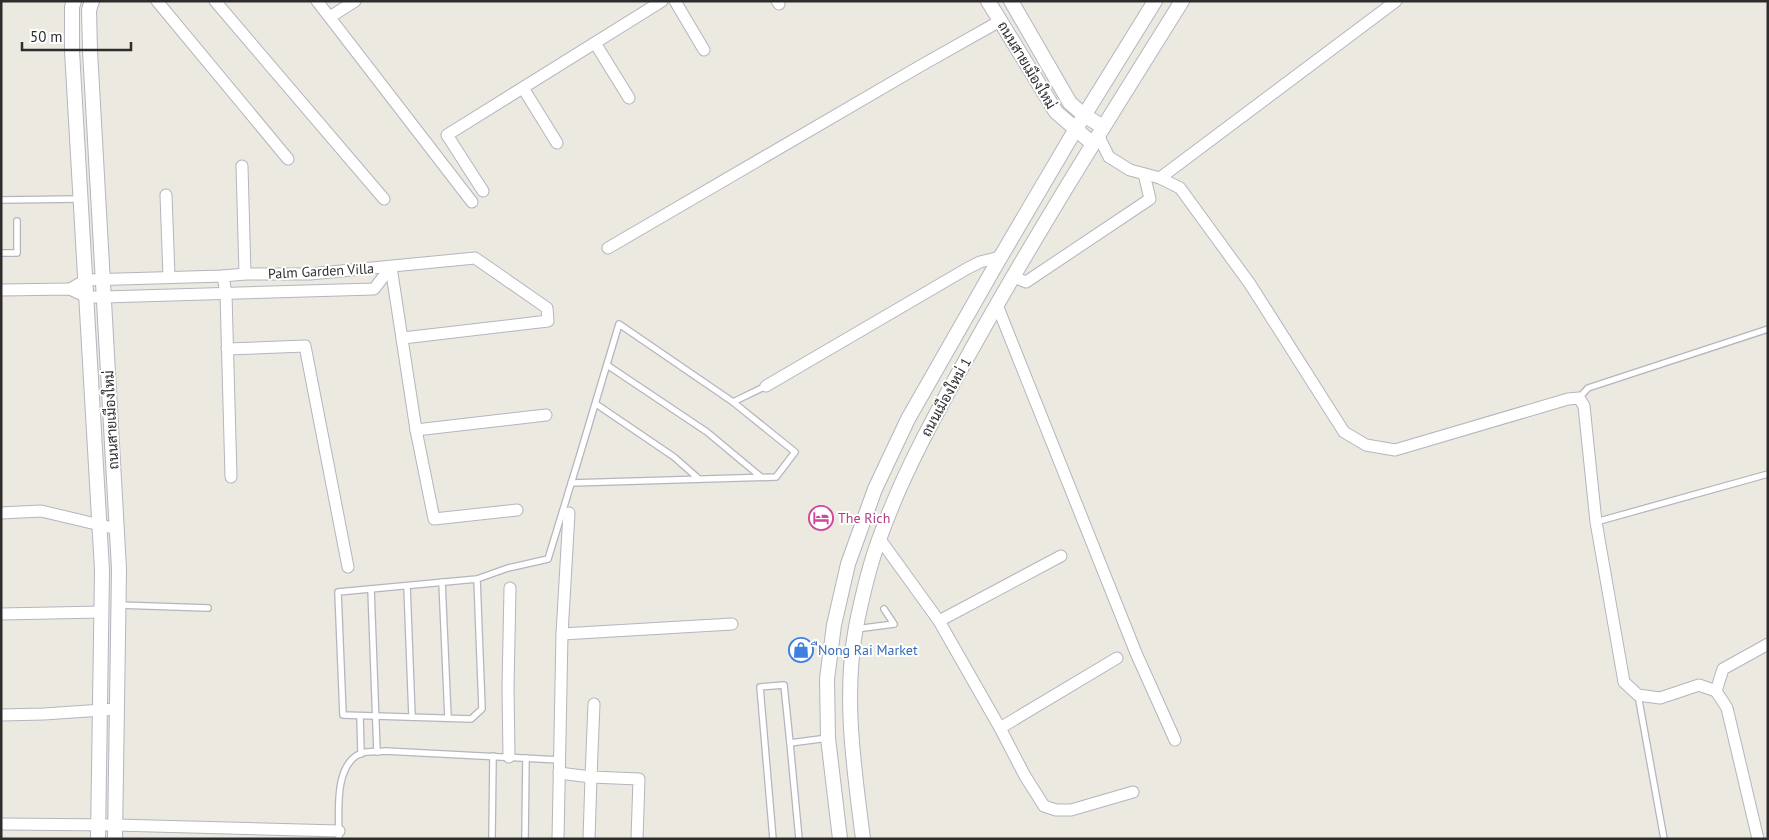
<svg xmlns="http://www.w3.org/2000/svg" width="1769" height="840" font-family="'PT Sans',Sarabun,sans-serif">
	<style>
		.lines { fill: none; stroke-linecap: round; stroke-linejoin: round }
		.service-casing { stroke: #b4b5bf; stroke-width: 8 }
		.minor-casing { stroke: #b4b5bf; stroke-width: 13 }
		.tertiary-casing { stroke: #b4b5bf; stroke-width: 16 }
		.service { stroke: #fff; stroke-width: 5.5 }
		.minor { stroke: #fff; stroke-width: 11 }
		.tertiary { stroke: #fff; stroke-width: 14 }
		.labels { text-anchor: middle; stroke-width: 4; stroke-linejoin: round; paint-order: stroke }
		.street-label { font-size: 14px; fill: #2d2d2d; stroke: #fff }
		.hotel-label { font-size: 14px; fill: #b23c85; stroke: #fff; text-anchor: start }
		.shop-label { font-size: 14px; fill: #366cbe; stroke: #fff; text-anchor: start }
	</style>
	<rect width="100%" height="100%" fill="#ece9e1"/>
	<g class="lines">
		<defs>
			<g id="service">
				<path d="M 1,200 L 79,199"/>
				<path d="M 1,253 L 17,253 L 17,221"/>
				<path d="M 607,365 L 707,432 L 761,477"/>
				<path d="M 1579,398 L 1588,388 L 1768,329"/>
				<path d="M 733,402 L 766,386"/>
				<path d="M 596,404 L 674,457 L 699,479"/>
				<path d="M 1596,522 L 1768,474"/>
				<path d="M 477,579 L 482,709 L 471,719 L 343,715 L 338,592 L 477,579 L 508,568 L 548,559 C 572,481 596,402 619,324 L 733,402 L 795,452 L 776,477 L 571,483"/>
				<path d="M 442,582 L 448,718"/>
				<path d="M 407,586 L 412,717"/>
				<path d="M 371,589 L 377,752"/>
				<path d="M 118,605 L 208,608"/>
				<path d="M 856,629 L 894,624 L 884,609"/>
				<path d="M 1638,695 L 1664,839"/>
				<path d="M 360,716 L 361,754"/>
				<path d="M 790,743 L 799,839"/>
				<path d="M 339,839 C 339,815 333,763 362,753 C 368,751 378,752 385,751 L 560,760"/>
				<path d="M 492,839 L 493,756"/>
				<path d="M 525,839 L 526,758"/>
				<path d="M 773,839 L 760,687 L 784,685 L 790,743 L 828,738"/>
			</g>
			<g id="minor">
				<path d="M 157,1 L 288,159"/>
				<path d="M 215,1 L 384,199"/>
				<path d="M 317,1 L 472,202"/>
				<path d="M 675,1 L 704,50"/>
				<path d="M 777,1 L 779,4"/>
				<path d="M 330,17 L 355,1"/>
				<path d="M 595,43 L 629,98"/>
				<path d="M 523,88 L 557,143"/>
				<path d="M 1098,135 L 1109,157 L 1130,170 L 1160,178 L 1180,188 L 1250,284 L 1344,432 L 1366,445 L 1395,450 L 1568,399 L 1579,398 L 1584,406 L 1596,522 L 1624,682 L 1638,695 L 1660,698 L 1699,685 L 1716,691 L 1727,708 L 1758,839"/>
				<path d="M 242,166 L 245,274"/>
				<path d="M 1160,178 L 1396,1"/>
				<path d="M 483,191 L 447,135 L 662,1"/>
				<path d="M 166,195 L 169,277"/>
				<path d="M 608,248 L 922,65 L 1000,21"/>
				<path d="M 391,267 L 416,430 L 434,519 L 517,510"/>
				<path d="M 223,276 L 226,294 L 231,477"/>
				<path d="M 1014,277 L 1026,282 L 1150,199 L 1144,174"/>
				<path d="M 70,289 L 86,280 L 223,276 L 245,274 L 310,274 L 475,258 L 547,308 L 548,321 L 403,338"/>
				<path d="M 1,290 L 70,289 L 87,297 L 104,297 L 374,289 L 391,267"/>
				<path d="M 997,305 L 1136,653 L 1175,740"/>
				<path d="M 227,349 L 305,346 L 348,567"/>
				<path d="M 766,386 L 968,268 L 980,262 L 1000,257"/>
				<path d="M 416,430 L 546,415"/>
				<path d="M 1,513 L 41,511 L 117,529"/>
				<path d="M 879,538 L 939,621 L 1000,728 L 1025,776 L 1044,806 L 1056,810 L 1071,810 L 1133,792"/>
				<path d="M 1,614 L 101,612"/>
				<path d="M 939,621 L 1061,556"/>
				<path d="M 562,634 L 732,624"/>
				<path d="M 1716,691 L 1723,669 L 1768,644"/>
				<path d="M 594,704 L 591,777 L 639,779 L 637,839"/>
				<path d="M 1,715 L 44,714 L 117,709"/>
				<path d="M 1000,728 L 1117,658"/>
				<path d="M 509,757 L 508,688 L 510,588"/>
				<path d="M 559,773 L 591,777 L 589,839"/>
				<path d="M 1,824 L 115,825 L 339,831"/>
				<path d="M 558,839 L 562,634 L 569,513"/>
			</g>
			<g id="tertiary">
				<path d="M 74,1 L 72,7 L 72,51 L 102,570 L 98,839"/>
				<path d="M 92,1 L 89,10 L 90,51 L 119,569 L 115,839"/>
				<path d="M 988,1 L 1056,112 L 1093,144"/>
				<path d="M 1011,1 L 1070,103 L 1084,115 L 1103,127"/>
				<path d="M 840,839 L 828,738 L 827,679 L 834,625 L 848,564 L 875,489 L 908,419 L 997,263 L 1074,132 L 1155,1"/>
				<path d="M 863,839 C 854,768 843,697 856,627 C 862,597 869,566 880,537 C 905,467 942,403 978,338 C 1042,224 1112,113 1182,1"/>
			</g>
		</defs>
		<use href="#service" class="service-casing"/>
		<use href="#minor" class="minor-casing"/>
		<use href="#tertiary" class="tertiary-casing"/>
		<use href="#service" class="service"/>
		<use href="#minor" class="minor"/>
		<use href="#tertiary" class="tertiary"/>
	</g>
	<defs>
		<symbol id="hotel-ring" viewBox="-11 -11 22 22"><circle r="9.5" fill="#fff" stroke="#d1479c" stroke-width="1.5"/><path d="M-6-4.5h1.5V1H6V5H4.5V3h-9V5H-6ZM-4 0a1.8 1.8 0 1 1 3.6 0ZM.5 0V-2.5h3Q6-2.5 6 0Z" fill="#d1479c"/></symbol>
		<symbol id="shop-ring" viewBox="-11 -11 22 22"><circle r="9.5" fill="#fff" stroke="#3f7fe0" stroke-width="1.5"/><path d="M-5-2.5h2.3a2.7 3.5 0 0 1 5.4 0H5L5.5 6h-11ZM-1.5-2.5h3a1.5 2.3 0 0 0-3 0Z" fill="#3f7fe0"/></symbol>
	</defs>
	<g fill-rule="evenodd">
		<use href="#hotel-ring" x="807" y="504" width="28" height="28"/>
		<use href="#shop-ring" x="787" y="636" width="28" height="28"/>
	</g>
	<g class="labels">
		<g class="street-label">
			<text transform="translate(1027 65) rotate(59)" y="5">ถนนสายเมืองใหม่</text>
			<text transform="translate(321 271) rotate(-3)" y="5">Palm Garden Villa</text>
			<text transform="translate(946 397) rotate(-61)" y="5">ถนนเมืองใหม่ 1</text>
			<text transform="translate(111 420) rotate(-93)" y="5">ถนนสายเมืองใหม่</text>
		</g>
		<g class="hotel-label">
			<text x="838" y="523">The Rich</text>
		</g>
		<g class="shop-label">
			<text x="818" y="655">ืNong Rai Market</text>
		</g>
	</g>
	<rect width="1769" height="840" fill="none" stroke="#2d2d2d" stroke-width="5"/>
	<path d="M22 42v8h109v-8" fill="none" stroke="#2d2d2d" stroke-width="2.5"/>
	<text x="30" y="42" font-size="15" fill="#2d2d2d" stroke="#ffffff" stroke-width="4" paint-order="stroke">50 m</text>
</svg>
